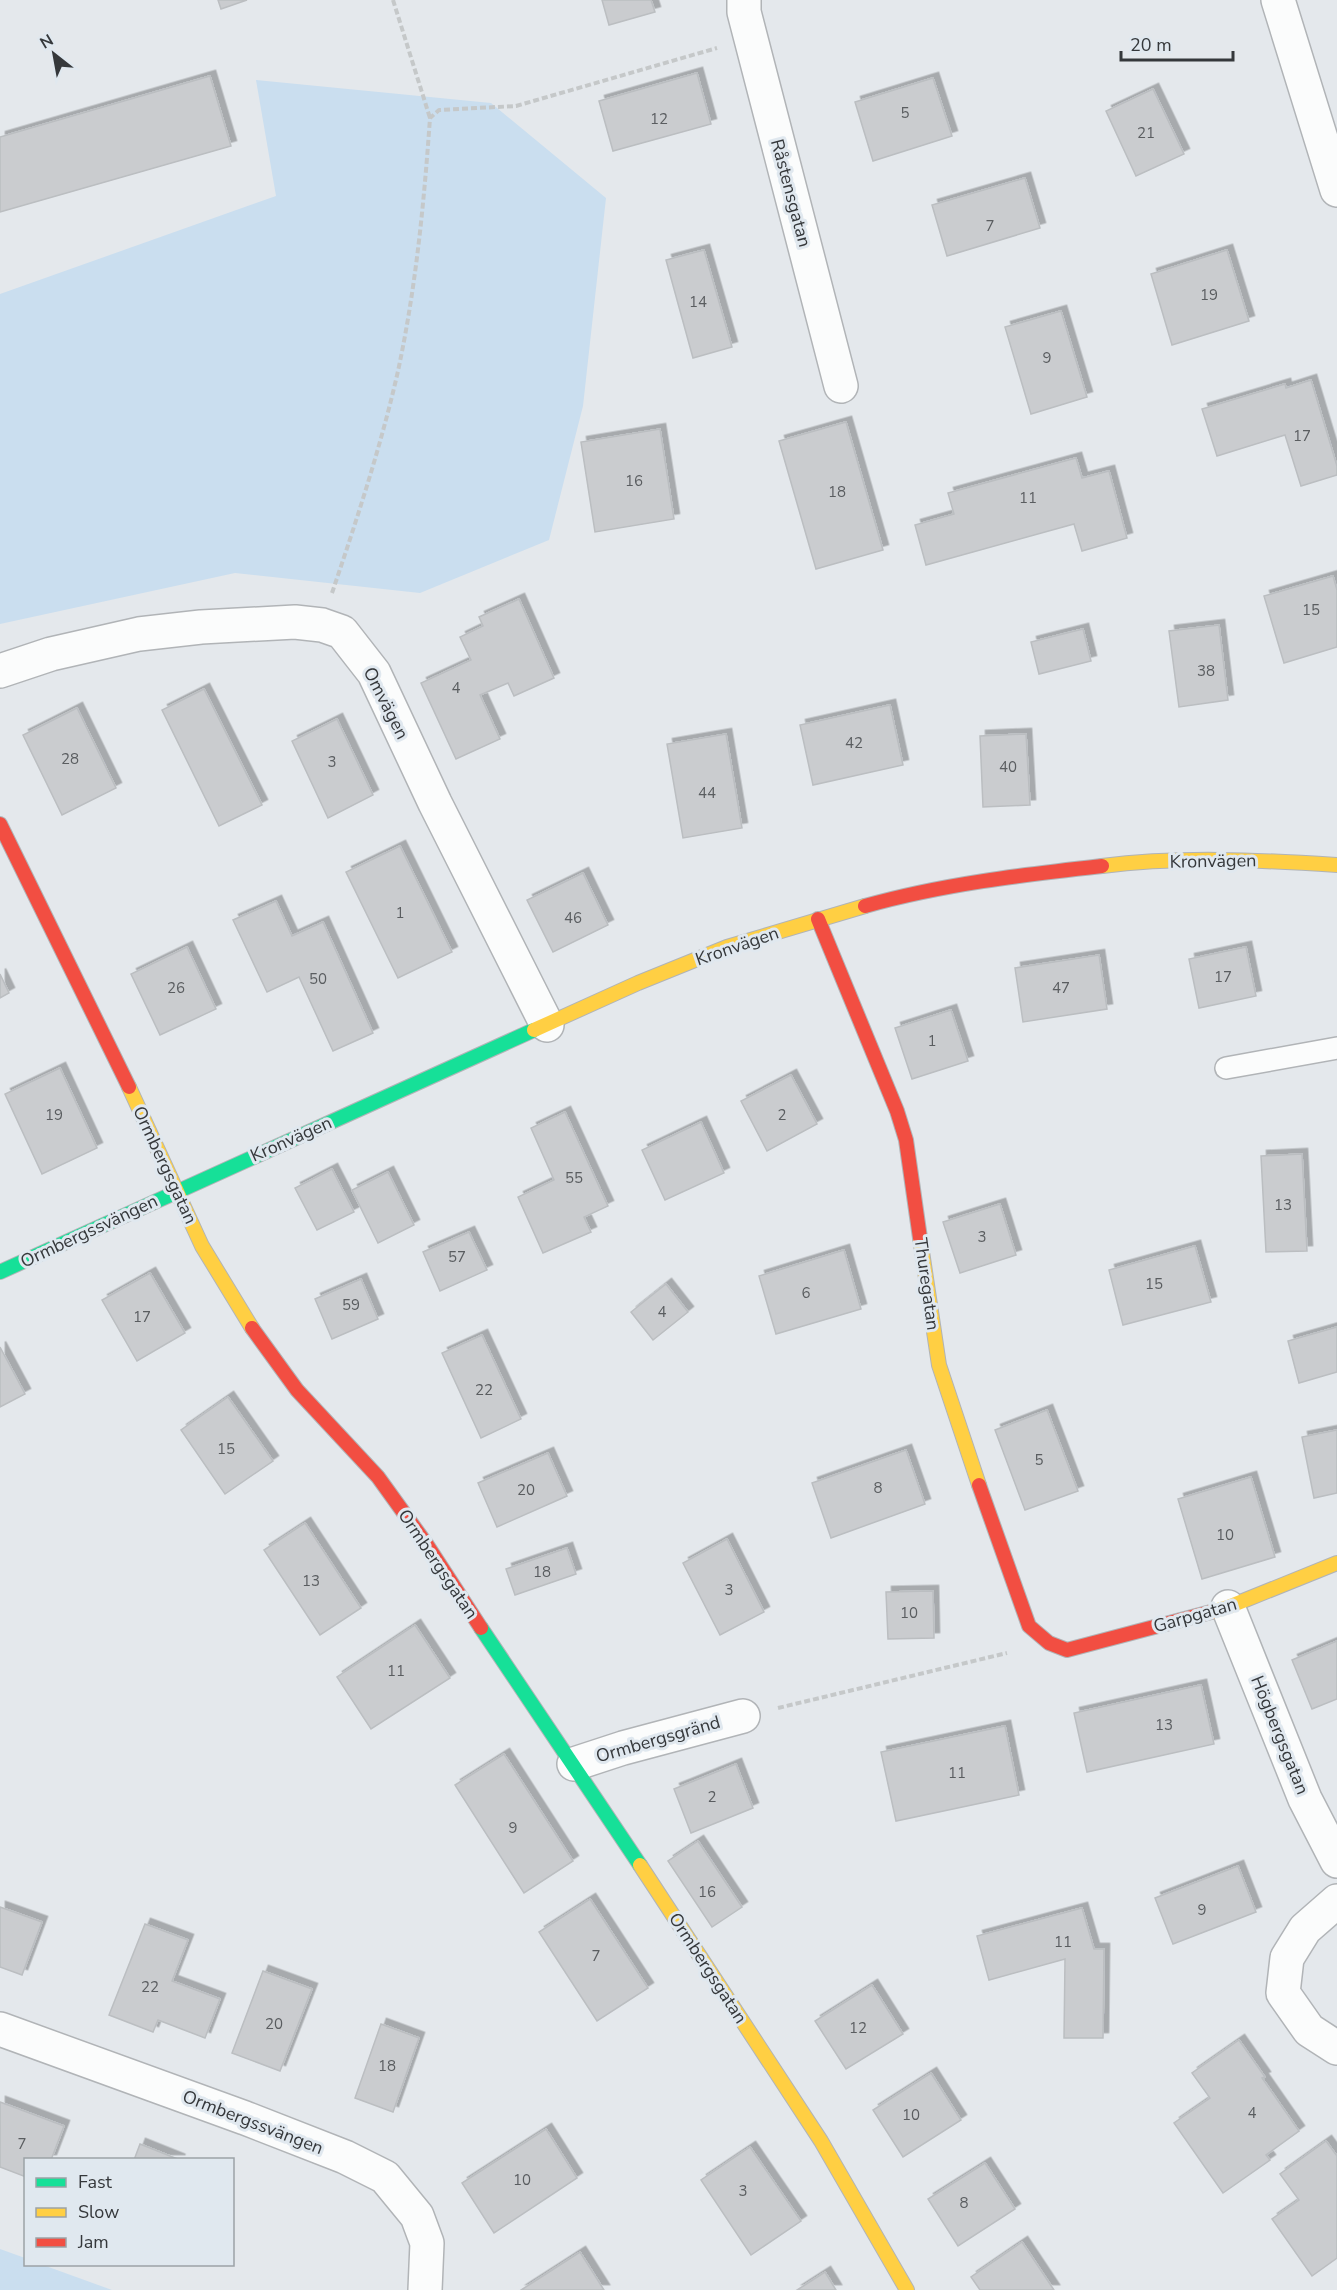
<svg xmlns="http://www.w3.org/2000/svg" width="1337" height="2290" font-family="'Nunito Sans',sans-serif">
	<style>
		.green { fill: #cadeef }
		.building { fill: #cacccf; stroke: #bbbec1; stroke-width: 1.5; filter: url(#shadow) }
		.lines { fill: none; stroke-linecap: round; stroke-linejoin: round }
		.lane-casing { stroke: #b1b4b7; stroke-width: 24 }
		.street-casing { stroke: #b1b4b7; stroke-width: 36 }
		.fast-casing { stroke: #b1b4b7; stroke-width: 16 }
		.slow-casing { stroke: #b1b4b7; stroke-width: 16 }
		.jam-casing { stroke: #b1b4b7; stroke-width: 16 }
		.path { stroke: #c5c8c9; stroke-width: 4; stroke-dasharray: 6 3; stroke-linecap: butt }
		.lane { stroke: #fbfcfc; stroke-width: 21 }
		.street { stroke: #fbfcfc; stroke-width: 33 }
		.fast { stroke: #16e098; stroke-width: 14 }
		.slow { stroke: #ffcf43; stroke-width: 14 }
		.jam { stroke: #f24e42; stroke-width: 14 }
		.labels { text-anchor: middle; stroke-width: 6; stroke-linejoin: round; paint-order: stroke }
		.number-label { font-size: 15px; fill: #5a5d60 }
		.street-label { font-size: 18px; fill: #35383b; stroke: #e0e8ef }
	</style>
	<defs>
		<filter id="shadow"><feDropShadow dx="5.5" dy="-5.5" stdDeviation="0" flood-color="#0004"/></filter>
	</defs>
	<rect width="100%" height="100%" fill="#e4e8ec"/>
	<g class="green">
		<path d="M 256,80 L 491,103 L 606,198 L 583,406 L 549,540 L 420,593 L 235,573 L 0,624 L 0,294 L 276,196 Z"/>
		<path d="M 0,2249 L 25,2258 L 26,2264 L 43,2265 L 112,2290 L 0,2290 Z"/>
	</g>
	<g class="building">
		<path d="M 218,0 L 247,0 L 221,9 Z"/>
		<path d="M 602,0 L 651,0 L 655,12 L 609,25 Z"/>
		<path d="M 697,73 L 711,124 L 613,151 L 599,101 Z"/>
		<path d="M 210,76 L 231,146 L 0,212 L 0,137 Z"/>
		<path d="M 933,78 L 952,136 L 873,161 L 855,102 Z"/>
		<path d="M 1153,89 L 1184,154 L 1136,176 L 1106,111 Z"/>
		<path d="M 1025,178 L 1040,228 L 947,256 L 932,205 Z"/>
		<path d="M 704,250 L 732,347 L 693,358 L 666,260 Z"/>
		<path d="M 1227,250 L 1249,321 L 1172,345 L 1151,274 Z"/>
		<path d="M 1061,311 L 1087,397 L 1031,414 L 1005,327 Z"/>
		<path d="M 1311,380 L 1337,466 L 1337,475 L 1301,486 L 1285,435 L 1217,456 L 1202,409 L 1285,384 L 1286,388 Z"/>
		<path d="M 846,422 L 883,550 L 816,569 L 779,441 Z"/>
		<path d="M 660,429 L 674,519 L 595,532 L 581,442 Z"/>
		<path d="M 1076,458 L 1082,478 L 1109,471 L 1127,538 L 1082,551 L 1074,524 L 926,565 L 915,525 L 954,514 L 948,493 Z"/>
		<path d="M 1333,576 L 1337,590 L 1337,647 L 1284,663 L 1264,596 Z"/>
		<path d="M 519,599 L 554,678 L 514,696 L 508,683 L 480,695 L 500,739 L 456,759 L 421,683 L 471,660 L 460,637 L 483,626 L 479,617 Z"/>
		<path d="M 1219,625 L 1228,700 L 1179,707 L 1169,631 Z"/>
		<path d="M 1083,629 L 1091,661 L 1039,674 L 1031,642 Z"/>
		<path d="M 204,689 L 262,805 L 219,826 L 162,710 Z"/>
		<path d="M 890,705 L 903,765 L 813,785 L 800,725 Z"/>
		<path d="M 77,708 L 116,788 L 62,815 L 23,735 Z"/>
		<path d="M 337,719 L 373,795 L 328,818 L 292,741 Z"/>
		<path d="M 726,734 L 742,828 L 683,838 L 667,744 Z"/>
		<path d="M 1026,734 L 1030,805 L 983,807 L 980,736 Z"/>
		<path d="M 400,846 L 452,952 L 398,978 L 346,872 Z"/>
		<path d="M 583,873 L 608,925 L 553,952 L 527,900 Z"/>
		<path d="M 276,901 L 292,936 L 323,922 L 373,1033 L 333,1051 L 299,977 L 267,992 L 233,920 Z"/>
		<path d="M 187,947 L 216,1009 L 160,1035 L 131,974 Z"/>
		<path d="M 1246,947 L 1256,996 L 1199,1008 L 1189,959 Z"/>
		<path d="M 1099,955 L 1107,1009 L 1023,1022 L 1015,968 Z"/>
		<path d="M 0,974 L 9,993 L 0,998 Z"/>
		<path d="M 951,1010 L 968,1061 L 912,1079 L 895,1028 Z"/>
		<path d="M 60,1068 L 97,1148 L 42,1174 L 5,1094 Z"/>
		<path d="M 791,1075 L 817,1124 L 767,1151 L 741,1101 Z"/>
		<path d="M 565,1112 L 608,1206 L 584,1217 L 591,1232 L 543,1253 L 518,1197 L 554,1180 L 531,1128 Z"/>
		<path d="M 701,1122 L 724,1173 L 665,1200 L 642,1150 Z"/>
		<path d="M 1302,1154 L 1307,1251 L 1266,1252 L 1261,1156 Z"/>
		<path d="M 332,1169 L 354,1212 L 317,1230 L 295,1188 Z"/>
		<path d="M 388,1172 L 414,1225 L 378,1243 L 352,1190 Z"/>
		<path d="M 1000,1204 L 1016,1255 L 960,1273 L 943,1222 Z"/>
		<path d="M 469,1232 L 487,1270 L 440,1291 L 423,1252 Z"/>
		<path d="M 1195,1246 L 1211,1302 L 1123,1325 L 1109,1270 Z"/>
		<path d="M 844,1250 L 861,1309 L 776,1334 L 759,1276 Z"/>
		<path d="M 150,1273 L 185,1333 L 137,1361 L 102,1300 Z"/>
		<path d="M 361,1279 L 378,1319 L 332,1339 L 315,1299 Z"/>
		<path d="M 666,1284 L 688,1312 L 653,1340 L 631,1312 Z"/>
		<path d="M 1337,1327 L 1337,1372 L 1299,1383 L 1288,1341 Z"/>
		<path d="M 482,1335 L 521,1419 L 481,1438 L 442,1353 Z"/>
		<path d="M 0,1347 L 25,1394 L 0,1407 Z"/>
		<path d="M 228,1397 L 273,1461 L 225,1494 L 181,1430 Z"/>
		<path d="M 1047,1410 L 1078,1491 L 1025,1510 L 995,1430 Z"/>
		<path d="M 1337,1430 L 1337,1493 L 1314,1498 L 1302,1437 Z"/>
		<path d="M 906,1450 L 925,1504 L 831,1538 L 812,1483 Z"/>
		<path d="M 548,1453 L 567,1496 L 497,1527 L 478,1483 Z"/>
		<path d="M 1251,1477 L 1275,1557 L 1202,1579 L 1178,1499 Z"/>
		<path d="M 305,1523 L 361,1608 L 320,1635 L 264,1550 Z"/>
		<path d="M 727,1539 L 764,1612 L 720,1635 L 683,1563 Z"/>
		<path d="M 567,1548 L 576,1574 L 515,1595 L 506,1569 Z"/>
		<path d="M 933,1591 L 934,1638 L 888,1639 L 886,1592 Z"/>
		<path d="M 415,1625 L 450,1678 L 371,1729 L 337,1677 Z"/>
		<path d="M 1337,1641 L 1337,1699 L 1312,1709 L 1292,1660 Z"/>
		<path d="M 1201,1685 L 1214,1744 L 1087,1772 L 1074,1713 Z"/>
		<path d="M 1005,1726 L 1019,1795 L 896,1821 L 881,1752 Z"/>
		<path d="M 504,1754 L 573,1861 L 524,1893 L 455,1785 Z"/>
		<path d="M 736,1764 L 753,1808 L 691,1833 L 674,1789 Z"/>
		<path d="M 698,1841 L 742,1907 L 712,1927 L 668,1861 Z"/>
		<path d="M 1238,1866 L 1256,1912 L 1173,1944 L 1155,1898 Z"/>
		<path d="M 590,1899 L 648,1988 L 597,2021 L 539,1932 Z"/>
		<path d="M 0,1907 L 42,1922 L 22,1975 L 0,1967 Z"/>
		<path d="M 1082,1908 L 1094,1949 L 1104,1949 L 1103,2038 L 1064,2038 L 1065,1959 L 989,1980 L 977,1936 Z"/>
		<path d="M 145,1924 L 188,1940 L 172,1981 L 220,1999 L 205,2038 L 158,2020 L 153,2032 L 109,2015 Z"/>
		<path d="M 263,1971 L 312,1989 L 280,2071 L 232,2053 Z"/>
		<path d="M 872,1985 L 903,2034 L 846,2069 L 815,2021 Z"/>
		<path d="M 381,2024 L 419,2038 L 393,2112 L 355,2098 Z"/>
		<path d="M 1239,2040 L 1265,2077 L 1262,2078 L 1299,2131 L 1266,2155 L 1270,2160 L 1223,2193 L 1174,2123 L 1210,2098 L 1192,2073 Z"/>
		<path d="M 931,2073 L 961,2120 L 903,2157 L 873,2110 Z"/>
		<path d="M 0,2102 L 64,2126 L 51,2160 L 26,2160 L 26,2177 L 0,2167 Z"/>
		<path d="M 546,2129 L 577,2178 L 494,2233 L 462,2183 Z"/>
		<path d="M 1326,2141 L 1337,2156 L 1337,2258 L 1312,2276 L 1272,2219 L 1299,2200 L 1280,2174 Z"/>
		<path d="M 140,2144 L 180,2160 L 134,2160 Z"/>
		<path d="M 750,2147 L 801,2221 L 751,2255 L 701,2180 Z"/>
		<path d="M 985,2163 L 1015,2209 L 958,2246 L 928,2199 Z"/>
		<path d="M 1022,2242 L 1054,2290 L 980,2290 L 971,2277 Z"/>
		<path d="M 580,2252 L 604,2290 L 521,2290 Z"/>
		<path d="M 825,2272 L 836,2290 L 797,2290 Z"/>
	</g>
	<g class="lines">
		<defs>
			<path id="lane" d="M 1226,1068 L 1337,1048"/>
			<g id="street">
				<path d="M 744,0 L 744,12 L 841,386"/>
				<path d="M 1278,0 L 1337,190"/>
				<path d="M 0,671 L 51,654 L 139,634 L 201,627 L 295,622 L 322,625 L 342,632 L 374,673 L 435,803 L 547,1025"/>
				<path d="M 1228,1607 L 1305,1799 L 1337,1861"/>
				<path d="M 574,1764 L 623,1748 L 743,1716"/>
				<path d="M 1337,1901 L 1305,1929 L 1287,1958 L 1283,1993 L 1309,2030 L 1337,2048"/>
				<path d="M 0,2029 L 245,2118 L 345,2157 L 385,2177 L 417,2216 L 427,2243 L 425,2290"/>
			</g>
			<g id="fast">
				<path d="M 0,1272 L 534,1030"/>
				<path d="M 481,1628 L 640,1865"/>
			</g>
			<g id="slow">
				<path d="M 1102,866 C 1179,856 1259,860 1337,865"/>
				<path d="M 534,1030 L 638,983 L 727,947 L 865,906"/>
				<path d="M 129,1087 L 202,1246 L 252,1328"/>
				<path d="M 920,1238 L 939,1365 L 979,1485"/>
				<path d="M 1211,1612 L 1228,1607 L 1337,1563"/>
				<path d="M 640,1865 L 821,2141 L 907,2290"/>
			</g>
			<g id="jam">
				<path d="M 0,824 L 129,1087"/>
				<path d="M 865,906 C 943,884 1022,875 1102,866"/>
				<path d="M 818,919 L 897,1111 L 906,1140 L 920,1238"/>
				<path d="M 252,1328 L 297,1390 L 378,1477 L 427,1545 L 481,1628"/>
				<path d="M 979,1485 L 1029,1626 L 1049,1643 L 1067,1650 L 1211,1612"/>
			</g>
		</defs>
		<use href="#lane" class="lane-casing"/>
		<use href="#street" class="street-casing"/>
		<use href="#fast" class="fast-casing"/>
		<use href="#slow" class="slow-casing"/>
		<use href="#jam" class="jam-casing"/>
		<g class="path">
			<path d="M 393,0 L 430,118"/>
			<path d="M 332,593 C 357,519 381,446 398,371 C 416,287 424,203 430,118 L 439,110 L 516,106 L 717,48"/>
			<path d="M 778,1708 L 1007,1653"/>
		</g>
		<use href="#lane" class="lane"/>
		<use href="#street" class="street"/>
		<use href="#fast" class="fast"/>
		<use href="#slow" class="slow"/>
		<use href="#jam" class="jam"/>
	</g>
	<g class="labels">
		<g class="number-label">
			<text x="905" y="118">5</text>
			<text x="659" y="124">12</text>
			<text x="1146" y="138">21</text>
			<text x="990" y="231">7</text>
			<text x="1209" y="300">19</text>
			<text x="698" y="307">14</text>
			<text x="1047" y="363">9</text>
			<text x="1302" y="441">17</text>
			<text x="634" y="486">16</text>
			<text x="837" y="497">18</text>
			<text x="1028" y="503">11</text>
			<text x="1311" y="615">15</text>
			<text x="1206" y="676">38</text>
			<text x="456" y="693">4</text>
			<text x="854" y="748">42</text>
			<text x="70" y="764">28</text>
			<text x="332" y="767">3</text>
			<text x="1008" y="772">40</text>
			<text x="707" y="798">44</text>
			<text x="400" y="918">1</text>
			<text x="573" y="923">46</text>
			<text x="1223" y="982">17</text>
			<text x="318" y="984">50</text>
			<text x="176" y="993">26</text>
			<text x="1061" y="993">47</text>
			<text x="932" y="1046">1</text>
			<text x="54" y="1120">19</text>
			<text x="782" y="1120">2</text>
			<text x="574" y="1183">55</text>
			<text x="1283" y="1210">13</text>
			<text x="982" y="1242">3</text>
			<text x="457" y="1262">57</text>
			<text x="1154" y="1289">15</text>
			<text x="806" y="1298">6</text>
			<text x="351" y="1310">59</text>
			<text x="662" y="1317">4</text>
			<text x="142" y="1322">17</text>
			<text x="484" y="1395">22</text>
			<text x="226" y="1454">15</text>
			<text x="1039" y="1465">5</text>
			<text x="878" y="1493">8</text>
			<text x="526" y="1495">20</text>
			<text x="1225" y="1540">10</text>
			<text x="542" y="1577">18</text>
			<text x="311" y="1586">13</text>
			<text x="729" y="1595">3</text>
			<text x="909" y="1618">10</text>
			<text x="396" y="1676">11</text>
			<text x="1164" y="1730">13</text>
			<text x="957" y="1778">11</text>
			<text x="712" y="1802">2</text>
			<text x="513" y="1833">9</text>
			<text x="707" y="1897">16</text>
			<text x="1202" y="1915">9</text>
			<text x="1063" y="1947">11</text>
			<text x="596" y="1961">7</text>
			<text x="150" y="1992">22</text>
			<text x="274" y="2029">20</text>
			<text x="858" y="2033">12</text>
			<text x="387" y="2071">18</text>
			<text x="1252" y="2118">4</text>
			<text x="911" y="2120">10</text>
			<text x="22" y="2149">7</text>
			<text x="522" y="2185">10</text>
			<text x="743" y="2196">3</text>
			<text x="964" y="2208">8</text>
		</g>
		<g class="street-label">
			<text transform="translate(791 193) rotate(75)" y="6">Råstensgatan</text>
			<text transform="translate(386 703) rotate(63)" y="6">Omvägen</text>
			<text transform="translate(1213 861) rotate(-1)" y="6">Kronvägen</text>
			<text transform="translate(737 946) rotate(-19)" y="6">Kronvägen</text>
			<text transform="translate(291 1139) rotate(-24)" y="6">Kronvägen</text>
			<text transform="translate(165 1165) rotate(65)" y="6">Ormbergsgatan</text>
			<text transform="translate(89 1231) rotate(-25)" y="6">Ormbergssvängen</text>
			<text transform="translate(927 1284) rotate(82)" y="6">Thuregatan</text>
			<text transform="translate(438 1564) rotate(56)" y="6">Ormbergsgatan</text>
			<text transform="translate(1195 1615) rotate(-16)" y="6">Garpgatan</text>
			<text transform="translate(1280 1735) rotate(68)" y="6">Högbergsgatan</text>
			<text transform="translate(658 1739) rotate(-16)" y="6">Ormbergsgränd</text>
			<text transform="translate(708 1968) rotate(57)" y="6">Ormbergsgatan</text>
			<text transform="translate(253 2122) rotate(21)" y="6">Ormbergssvängen</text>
		</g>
	</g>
	<rect x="24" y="2158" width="210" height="108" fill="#e0e8ef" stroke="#9ca2a7" stroke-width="1.5"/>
	<rect x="36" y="2178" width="30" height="9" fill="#16e098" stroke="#9ca2a7" stroke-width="1.5"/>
	<text x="78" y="2188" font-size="18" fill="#35383b">Fast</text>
	<rect x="36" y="2208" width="30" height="9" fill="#ffcf43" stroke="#9ca2a7" stroke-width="1.5"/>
	<text x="78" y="2218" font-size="18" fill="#35383b">Slow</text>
	<rect x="36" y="2238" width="30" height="9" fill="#f24e42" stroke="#9ca2a7" stroke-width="1.5"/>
	<text x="78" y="2248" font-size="18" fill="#35383b">Jam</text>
	<g transform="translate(54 54) rotate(329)" stroke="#e0e8ef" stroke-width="4.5" paint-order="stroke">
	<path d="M0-4.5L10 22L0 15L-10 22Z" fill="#35383b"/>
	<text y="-9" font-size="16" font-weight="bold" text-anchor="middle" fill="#35383b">N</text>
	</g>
	<path d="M1121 51v9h112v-9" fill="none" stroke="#35383b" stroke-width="3"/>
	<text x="1130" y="51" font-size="18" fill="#35383b" stroke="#e0e8ef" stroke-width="4.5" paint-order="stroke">20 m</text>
</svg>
